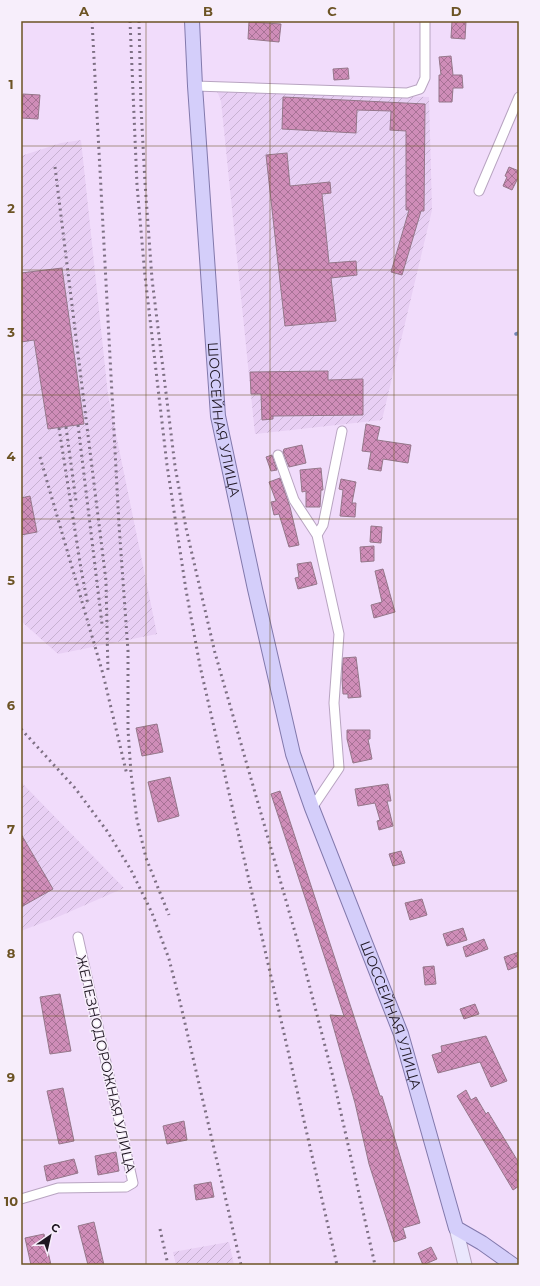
<svg xmlns="http://www.w3.org/2000/svg" width="540" height="1286" font-family="Montserrat,sans-serif">
	<style>
		.industrial { fill: url(#industrial-furrows) }
		.lines { fill: none; stroke-linecap: round; stroke-linejoin: round }
		.stream { stroke: #7385b4; stroke-width: 3.5 }
		.building { fill: url(#building-cross-hatch); stroke: #95778a }
		.street-casing { stroke: #b8a4c1; stroke-width: 11 }
		.secondary-casing { stroke: #b8a4c1; stroke-width: 15 }
		.primary-casing { stroke: #8279ac; stroke-width: 16 }
		.street { stroke: #fff; stroke-width: 9 }
		.secondary { stroke: #eae7fd; stroke-width: 13 }
		.primary { stroke: #d4cefa; stroke-width: 14 }
		.rail { stroke: #7e7084; stroke-width: 3; stroke-dasharray: 2 4; stroke-linecap: butt }
		.grid { fill: none; stroke: #6c5324; stroke-width: 1; stroke-opacity: 0.55 }
		.labels { text-anchor: middle; stroke-width: 3; stroke-linejoin: round; paint-order: stroke }
		.street-label { font-size: 14px; fill: #1e1621; stroke: #f7eefb }
		.neatline { fill: none; stroke: #6c5324; stroke-width: 1.5 }
		.grid-label { font-size: 13px; text-anchor: middle; font-weight: bold; fill: #6c5324 }
	</style>
	<defs>
		<pattern id="industrial-furrows" width="10" height="10" patternUnits="userSpaceOnUse"><rect width="10" height="10" fill="#e8cff4"/><path d="M-1 1l2-2M0 10L10 0M9 11l2-2" fill="none" stroke="#c7b1d1"/></pattern>
		<pattern id="building-cross-hatch" width="8" height="8" patternUnits="userSpaceOnUse"><rect width="8" height="8" fill="#cf8db8"/><path d="M0 0l8 8M0 8l8-8" fill="none" stroke="#a77295"/></pattern>
	</defs>
	<rect width="100%" height="100%" fill="#f1dcfb"/>
	<g class="industrial">
		<path d="M 217,91 L 429,97 L 432,210 L 382,420 L 255,434 L 221,101 Z"/>
		<path d="M 81,140 L 108,395 L 157,634 L 58,654 L 21,621 L 21,156 L 61,143 Z"/>
		<path d="M 21,782 L 124,888 L 60,916 L 21,931 Z"/>
		<path d="M 229,1242 L 234,1265 L 176,1265 L 173,1252 Z"/>
	</g>
	<g class="lines">
		<path class="stream" d="M 516,334 L 519,333"/>
	</g>
	<g class="building">
		<path d="M 452,21 L 466,21 L 465,39 L 451,38 Z"/>
		<path d="M 249,22 L 281,24 L 279,42 L 248,39 Z"/>
		<path d="M 451,56 L 453,75 L 462,75 L 463,88 L 453,88 L 452,102 L 439,102 L 439,75 L 441,75 L 439,57 Z"/>
		<path d="M 348,68 L 349,79 L 334,80 L 333,69 Z"/>
		<path d="M 23,94 L 40,95 L 38,119 L 21,118 Z"/>
		<path d="M 283,97 L 425,104 L 424,211 L 421,211 L 402,275 L 391,272 L 409,210 L 406,210 L 406,131 L 390,130 L 391,111 L 357,110 L 356,133 L 282,129 Z"/>
		<path d="M 287,153 L 290,186 L 330,182 L 331,193 L 322,194 L 329,263 L 356,261 L 357,275 L 331,278 L 336,321 L 285,326 L 266,155 Z"/>
		<path d="M 509,167 L 519,171 L 519,176 L 512,190 L 503,186 L 507,177 L 505,176 Z"/>
		<path d="M 62,268 L 84,424 L 48,429 L 34,340 L 21,342 L 21,273 Z"/>
		<path d="M 328,371 L 328,380 L 363,379 L 363,415 L 273,416 L 273,419 L 262,420 L 261,394 L 251,394 L 250,372 Z"/>
		<path d="M 366,424 L 380,427 L 377,440 L 411,445 L 408,463 L 383,459 L 381,471 L 368,469 L 371,452 L 362,451 Z"/>
		<path d="M 302,445 L 306,463 L 289,467 L 283,452 L 284,449 Z"/>
		<path d="M 272,455 L 277,470 L 271,471 L 266,457 Z"/>
		<path d="M 321,468 L 323,490 L 321,490 L 320,507 L 306,507 L 306,491 L 302,492 L 300,470 Z"/>
		<path d="M 280,478 L 290,507 L 299,545 L 289,547 L 279,514 L 274,515 L 271,502 L 276,501 L 269,482 Z"/>
		<path d="M 341,479 L 356,482 L 352,503 L 356,503 L 355,517 L 340,516 L 343,490 L 339,489 Z"/>
		<path d="M 30,496 L 37,532 L 21,535 L 21,498 Z"/>
		<path d="M 371,526 L 382,527 L 381,543 L 370,542 Z"/>
		<path d="M 374,546 L 374,561 L 361,562 L 360,547 Z"/>
		<path d="M 311,562 L 317,584 L 298,589 L 295,578 L 299,577 L 297,564 Z"/>
		<path d="M 383,569 L 395,612 L 374,618 L 371,605 L 382,602 L 375,571 Z"/>
		<path d="M 356,657 L 361,697 L 348,698 L 348,694 L 343,694 L 342,679 L 343,658 Z"/>
		<path d="M 157,724 L 163,752 L 142,756 L 136,728 Z"/>
		<path d="M 347,730 L 370,730 L 370,739 L 368,739 L 372,759 L 353,763 L 347,739 Z"/>
		<path d="M 170,777 L 179,816 L 158,822 L 148,782 Z"/>
		<path d="M 388,784 L 391,801 L 387,801 L 393,826 L 379,830 L 377,821 L 380,820 L 375,803 L 358,806 L 355,789 Z"/>
		<path d="M 280,791 L 380,1096 L 382,1096 L 420,1223 L 403,1228 L 406,1238 L 394,1242 L 369,1164 L 355,1103 L 330,1015 L 344,1016 L 271,794 Z"/>
		<path d="M 21,834 L 53,889 L 21,907 Z"/>
		<path d="M 401,851 L 405,863 L 393,866 L 389,854 Z"/>
		<path d="M 422,899 L 427,915 L 410,920 L 405,903 Z"/>
		<path d="M 463,928 L 467,940 L 447,946 L 443,934 Z"/>
		<path d="M 484,939 L 488,949 L 466,957 L 463,947 Z"/>
		<path d="M 519,952 L 519,966 L 508,970 L 504,957 Z"/>
		<path d="M 434,966 L 436,984 L 425,985 L 423,967 Z"/>
		<path d="M 60,994 L 71,1051 L 50,1054 L 40,997 Z"/>
		<path d="M 475,1004 L 479,1014 L 464,1019 L 460,1009 Z"/>
		<path d="M 486,1036 L 507,1081 L 491,1087 L 480,1062 L 438,1073 L 432,1055 L 442,1052 L 441,1046 Z"/>
		<path d="M 63,1088 L 74,1141 L 59,1144 L 47,1091 Z"/>
		<path d="M 466,1090 L 471,1100 L 476,1097 L 486,1114 L 488,1112 L 519,1163 L 519,1186 L 513,1190 L 457,1096 Z"/>
		<path d="M 184,1121 L 187,1140 L 167,1144 L 163,1126 Z"/>
		<path d="M 116,1152 L 119,1171 L 98,1175 L 95,1156 Z"/>
		<path d="M 74,1159 L 78,1173 L 47,1181 L 44,1166 Z"/>
		<path d="M 211,1182 L 214,1197 L 196,1200 L 194,1185 Z"/>
		<path d="M 94,1222 L 104,1265 L 88,1265 L 78,1226 Z"/>
		<path d="M 44,1234 L 51,1265 L 31,1265 L 25,1238 Z"/>
		<path d="M 431,1247 L 437,1259 L 423,1265 L 418,1253 Z"/>
	</g>
	<g class="lines">
		<defs>
			<g id="street">
				<path d="M 195,86 L 407,93 L 420,89 L 425,78 L 425,21"/>
				<path d="M 479,191 L 519,97"/>
				<path d="M 278,455 L 294,500 L 317,535 L 339,634 L 334,703 L 339,768 L 312,808"/>
				<path d="M 317,535 L 323,525 L 342,431"/>
				<path d="M 21,1199 L 58,1188 L 126,1187 L 133,1183 L 78,937"/>
			</g>
			<path id="secondary" d="M 456,1228 L 465,1265"/>
			<g id="primary">
				<path id="s1" d="M 192,21 L 195,86 L 218,416 L 255,589 L 293,754 L 312,808 L 401,1034 L 456,1228 L 482,1243 L 513,1265"/>
			</g>
		</defs>
		<use href="#street" class="street-casing"/>
		<use href="#secondary" class="secondary-casing"/>
		<use href="#primary" class="primary-casing"/>
		<use href="#street" class="street"/>
		<use href="#secondary" class="secondary"/>
		<use href="#primary" class="primary"/>
		<g class="rail">
			<path d="M 92,21 L 119,525 L 128,651 L 128,730 L 131,773 L 137,820 L 146,858 L 169,915"/>
			<path d="M 130,21 L 137,185 L 145,276 L 167,465 L 186,590 L 200,666 L 337,1265"/>
			<path d="M 139,21 L 141,107 L 145,183 L 152,279 L 175,466 L 186,528 L 215,653 L 301,953 L 332,1073 L 375,1265"/>
			<path d="M 55,167 L 106,581 L 108,672"/>
			<path d="M 78,425 L 102,624"/>
			<path d="M 66,427 L 76,501"/>
			<path d="M 59,428 L 81,569 L 88,605"/>
			<path d="M 40,457 L 103,674 L 127,775"/>
			<path d="M 21,729 L 75,788 L 107,831 L 131,870 L 152,913 L 169,959 L 181,1006 L 241,1265"/>
			<path d="M 160,1229 L 168,1265"/>
		</g>
	</g>
	<path class="grid" d="M 146,21 L 146,1265M 270,21 L 270,1265M 394,21 L 394,1265M 21,146 L 519,146M 21,270 L 519,270M 21,395 L 519,395M 21,519 L 519,519M 21,643 L 519,643M 21,767 L 519,767M 21,891 L 519,891M 21,1016 L 519,1016M 21,1140 L 519,1140"/>
	<g class="labels">
		<g class="street-label">
			<text dy="5" stroke="none"><textPath href="#s1" startOffset="400">ШОССЕЙНАЯ УЛИЦА</textPath></text>
			<text dy="5" stroke="none"><textPath href="#s1" startOffset="1021">ШОССЕЙНАЯ УЛИЦА</textPath></text>
			<text transform="translate(106 1064) rotate(77)" y="5">ЖЕЛЕЗНОДОРОЖНАЯ УЛИЦА</text>
		</g>
	</g>
	<rect width="540" height="1286" fill="none" stroke="#f7eefb" stroke-width="44"/>
	<g transform="translate(50 1236) rotate(34)" stroke="#f7eefb" stroke-width="3" paint-order="stroke">
	<path d="M0-3L7 15L0 10L-7 15Z" fill="#1e1621"/>
	<text y="-6" font-size="11" font-weight="bold" text-anchor="middle" fill="#1e1621">С</text>
	</g>
	<rect x="22" y="22" width="496" height="1242" class="neatline"/>
	<g class="grid-label">
		<text x="84" y="16">A</text>
		<text x="208" y="16">B</text>
		<text x="332" y="16">C</text>
		<text x="456" y="16">D</text>
		<text x="11" y="89">1</text>
		<text x="11" y="213">2</text>
		<text x="11" y="337">3</text>
		<text x="11" y="461">4</text>
		<text x="11" y="585">5</text>
		<text x="11" y="710">6</text>
		<text x="11" y="834">7</text>
		<text x="11" y="958">8</text>
		<text x="11" y="1082">9</text>
		<text x="11" y="1206">10</text>
	</g>
</svg>
